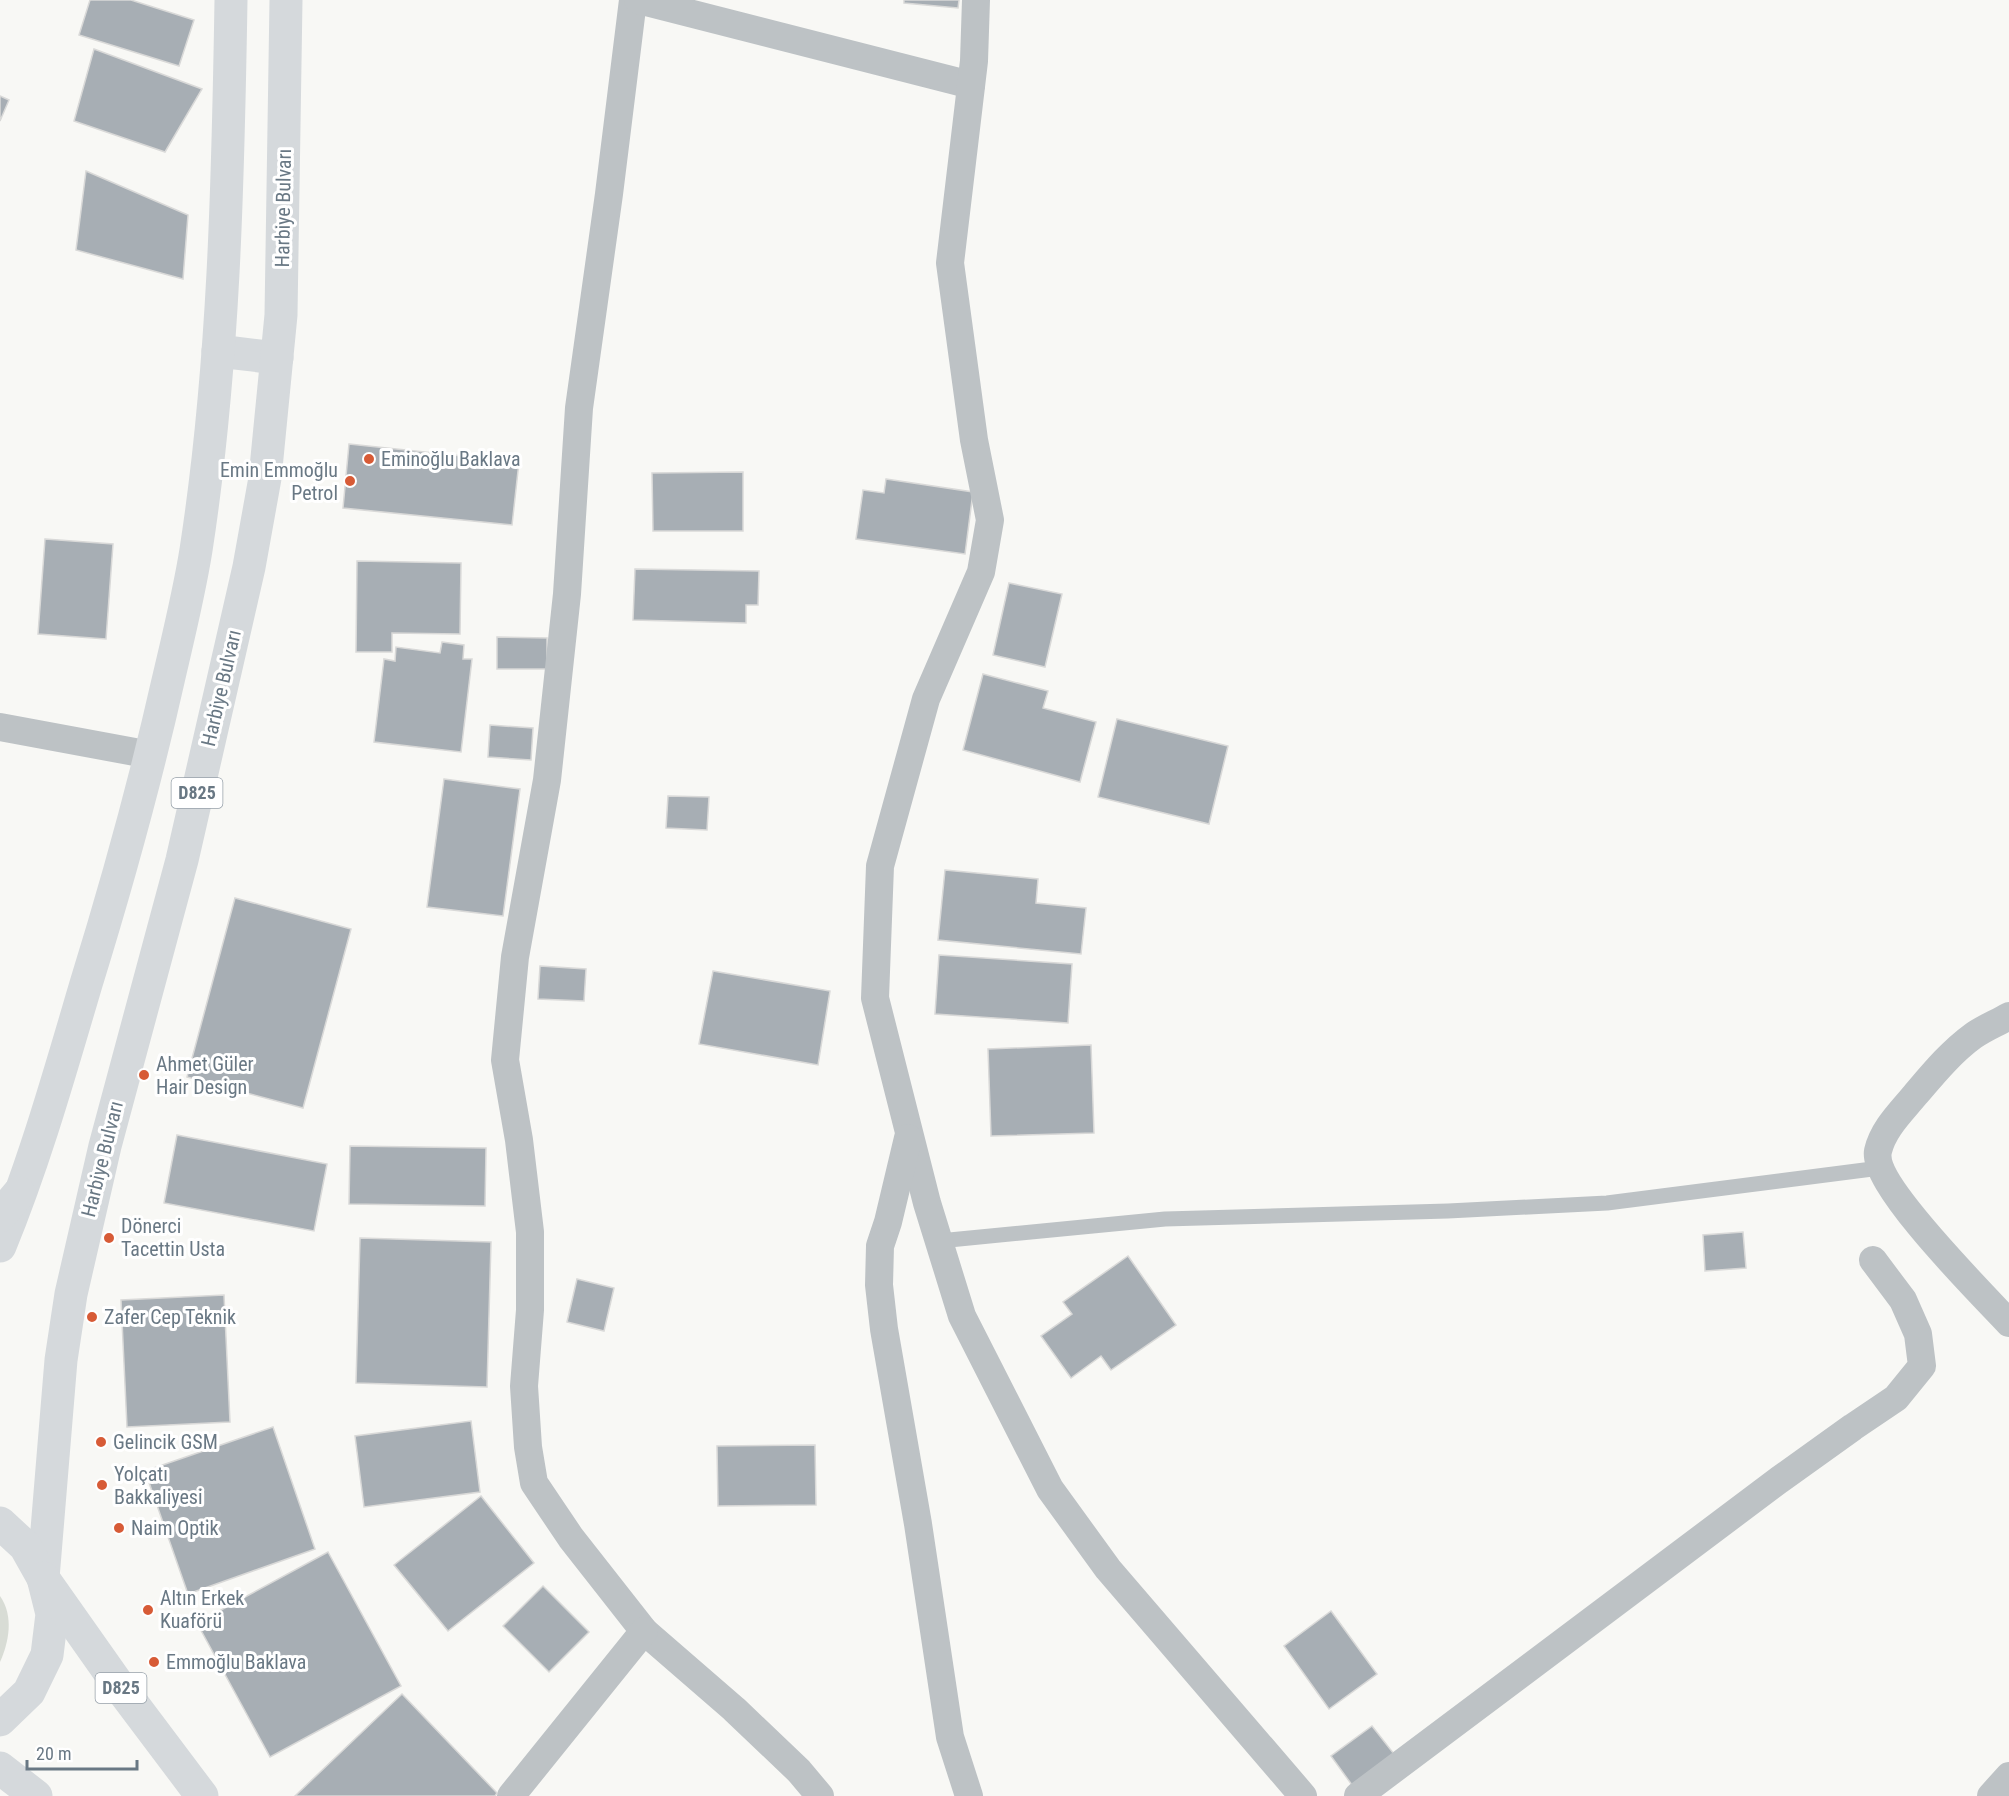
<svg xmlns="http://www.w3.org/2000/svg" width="2009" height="1796" font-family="'Roboto Condensed',sans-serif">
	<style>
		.green { fill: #d8dcd5 }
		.building { fill: #a7aeb4; stroke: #d9d9d8; stroke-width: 1.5 }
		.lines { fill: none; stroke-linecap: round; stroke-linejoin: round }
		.service { stroke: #bdc2c5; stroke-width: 15 }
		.minor { stroke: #bdc2c5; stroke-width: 28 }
		.primary { stroke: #d5d9dc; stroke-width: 33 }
		.trunk { stroke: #d5d9dc; stroke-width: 33 }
		.poi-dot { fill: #d75b36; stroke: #fff; stroke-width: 2 }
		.labels { text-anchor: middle; stroke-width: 6; stroke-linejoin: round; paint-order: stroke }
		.shield { fill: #fff; stroke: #96a0a9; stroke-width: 1.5 }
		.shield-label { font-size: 18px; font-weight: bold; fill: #697884 }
		.street-label { font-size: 20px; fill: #697884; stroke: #fff }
		.poi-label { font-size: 20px; fill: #697884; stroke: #fff; text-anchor: start }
	</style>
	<rect width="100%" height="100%" fill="#f8f8f5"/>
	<path class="green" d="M 0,1596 C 14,1616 9,1642 0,1662 Z"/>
	<g class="building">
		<path d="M 90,0 L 131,0 L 194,20 L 179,66 L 79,35 Z"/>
		<path d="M 904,0 L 959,0 L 958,8 L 904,3 Z"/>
		<path d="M 94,49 L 202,89 L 165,152 L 74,121 Z"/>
		<path d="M 0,96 L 9,100 L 0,121 Z"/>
		<path d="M 86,171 L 188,215 L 183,279 L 76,250 Z"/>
		<path d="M 349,444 L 519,462 L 512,525 L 343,508 Z"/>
		<path d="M 743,472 L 743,531 L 653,531 L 652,473 Z"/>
		<path d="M 886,479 L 973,492 L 965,554 L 856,539 L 863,490 L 884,493 Z"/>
		<path d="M 45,539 L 113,544 L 106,639 L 38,634 Z"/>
		<path d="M 357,561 L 461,563 L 460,634 L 392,633 L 392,652 L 356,652 Z"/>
		<path d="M 635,569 L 759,571 L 758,605 L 746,605 L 746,623 L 633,620 Z"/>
		<path d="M 1009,583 L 1062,594 L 1045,667 L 993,655 Z"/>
		<path d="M 497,637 L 547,638 L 547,669 L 497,669 Z"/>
		<path d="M 442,642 L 464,645 L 463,659 L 472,659 L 461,752 L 374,742 L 384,659 L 395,661 L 396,647 L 440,653 Z"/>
		<path d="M 983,674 L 1048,691 L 1043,708 L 1096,722 L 1080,782 L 963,750 Z"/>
		<path d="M 1117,719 L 1228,746 L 1209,824 L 1098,797 Z"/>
		<path d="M 490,725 L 533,728 L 531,760 L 488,757 Z"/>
		<path d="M 444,779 L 520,789 L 503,916 L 427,907 Z"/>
		<path d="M 668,796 L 709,797 L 707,830 L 666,828 Z"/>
		<path d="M 945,870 L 1038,879 L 1036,903 L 1086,908 L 1081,954 L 938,940 Z"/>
		<path d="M 235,898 L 351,929 L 303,1108 L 187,1077 Z"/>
		<path d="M 939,955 L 1072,964 L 1068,1023 L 935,1014 Z"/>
		<path d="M 540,966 L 586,969 L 584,1001 L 538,999 Z"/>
		<path d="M 713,971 L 830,991 L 818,1065 L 699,1044 Z"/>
		<path d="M 1091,1045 L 1094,1133 L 991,1136 L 988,1049 Z"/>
		<path d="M 177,1135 L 327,1164 L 314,1231 L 164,1203 Z"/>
		<path d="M 350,1146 L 486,1148 L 485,1206 L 349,1204 Z"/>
		<path d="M 1743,1232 L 1746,1268 L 1705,1271 L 1703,1235 Z"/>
		<path d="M 360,1238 L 491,1242 L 487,1387 L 356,1383 Z"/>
		<path d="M 1128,1256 L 1176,1325 L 1111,1370 L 1101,1356 L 1071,1378 L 1041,1336 L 1072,1314 L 1063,1302 Z"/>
		<path d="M 577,1279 L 614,1288 L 604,1331 L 567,1322 Z"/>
		<path d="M 224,1295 L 230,1422 L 127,1427 L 121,1300 Z"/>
		<path d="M 471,1421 L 480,1492 L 364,1507 L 355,1436 Z"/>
		<path d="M 273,1427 L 315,1549 L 188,1594 L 145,1471 Z"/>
		<path d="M 815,1445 L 816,1505 L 718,1506 L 717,1446 Z"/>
		<path d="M 481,1496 L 534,1563 L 448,1631 L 394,1565 Z"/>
		<path d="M 328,1552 L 401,1686 L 270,1757 L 197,1623 Z"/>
		<path d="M 543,1586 L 589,1632 L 549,1672 L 503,1626 Z"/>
		<path d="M 1331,1611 L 1377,1674 L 1329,1709 L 1284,1646 Z"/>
		<path d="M 402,1694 L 497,1793 L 495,1796 L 295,1796 Z"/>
		<path d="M 1372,1726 L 1394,1754 L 1352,1785 L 1331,1756 Z"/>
	</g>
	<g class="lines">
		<path class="service" d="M 939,1241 L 1165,1219 L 1448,1211 L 1607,1203 L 1880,1168"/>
		<g class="minor">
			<path d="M 633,0 L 609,194 L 579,408 L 567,594 L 547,780 L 515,957 L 505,1060 L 519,1140 L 530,1232 L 530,1310 L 524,1386 L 528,1447 L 534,1483 L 571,1538 L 644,1631 L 734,1709 L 799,1771 L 820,1796"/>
			<path d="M 638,0 L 971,85"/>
			<path d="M 976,0 L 974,61 L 950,263 L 974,440 L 990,520 L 981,572 L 926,699 L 880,866 L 875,998 L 927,1203 L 962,1316 L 1050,1489 L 1108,1569 L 1303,1796"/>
			<path d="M 0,727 L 151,755"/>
			<path d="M 2009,1016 C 1997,1023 1984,1028 1973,1036 C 1951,1052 1933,1074 1915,1095 C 1901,1112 1883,1129 1878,1151 C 1871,1184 1984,1296 2009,1323"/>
			<path d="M 908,1138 L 888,1222 L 880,1246 L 879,1285 L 884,1329 L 918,1524 L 950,1737 L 969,1796"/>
			<path d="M 511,1796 L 644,1631"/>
			<path d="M 1358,1796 L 1779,1480 L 1853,1427 L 1896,1398 L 1922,1366 L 1918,1334 L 1903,1300 L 1873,1260"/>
			<path d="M 1991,1796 L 2009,1776"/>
		</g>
		<g class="primary">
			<path d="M 218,351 L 277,358"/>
			<path d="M 0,1246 C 35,1161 60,1072 86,984 C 117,884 145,783 168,681 C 178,638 189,594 196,550 C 224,368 228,183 231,0"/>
			<path d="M 43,1578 L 61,1360 L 71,1294 L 105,1146 L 182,860 L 249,567 L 265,478 L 281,315 L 286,0"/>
		</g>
		<g class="trunk">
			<path d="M 0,1216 L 19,1193"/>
			<path d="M 0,1523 L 25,1546 L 43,1578 L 52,1614 L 47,1655 L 29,1692 L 0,1720"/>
			<path d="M 43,1578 L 117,1683 L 202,1796"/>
			<path d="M 0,1768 L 36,1796"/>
		</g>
	</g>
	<g class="poi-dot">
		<circle cx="369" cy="459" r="6"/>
		<circle cx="350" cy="481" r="6"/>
		<circle cx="144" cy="1075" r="6"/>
		<circle cx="109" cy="1238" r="6"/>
		<circle cx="92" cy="1317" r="6"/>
		<circle cx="101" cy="1442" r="6"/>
		<circle cx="102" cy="1485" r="6"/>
		<circle cx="119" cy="1528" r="6"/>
		<circle cx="148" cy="1610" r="6"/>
		<circle cx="154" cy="1662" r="6"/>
	</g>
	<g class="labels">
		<g class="shield">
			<rect x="171.5" y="778" width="51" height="30" rx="4.5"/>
			<rect x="95.5" y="1673" width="51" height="30" rx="4.5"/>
		</g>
		<g class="shield-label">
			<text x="197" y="799">D825</text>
			<text x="121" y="1694">D825</text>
		</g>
		<g class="street-label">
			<text transform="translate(283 208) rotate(-89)" y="7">Harbiye Bulvarı</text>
			<text transform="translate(221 688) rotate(-77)" y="7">Harbiye Bulvarı</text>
			<text transform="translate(102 1159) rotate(-76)" y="7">Harbiye Bulvarı</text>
		</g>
		<g class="poi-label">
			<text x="381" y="466">Eminoğlu Baklava</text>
			<text x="338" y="477" text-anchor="end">Emin Emmoğlu<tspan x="338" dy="23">Petrol</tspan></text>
			<text x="156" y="1071">Ahmet Güler<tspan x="156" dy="23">Hair Design</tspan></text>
			<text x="121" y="1233">Dönerci<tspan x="121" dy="23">Tacettin Usta</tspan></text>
			<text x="104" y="1324">Zafer Cep Teknik</text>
			<text x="113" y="1449">Gelincik GSM</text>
			<text x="114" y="1481">Yolçatı<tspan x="114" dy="23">Bakkaliyesi</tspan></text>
			<text x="131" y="1535">Naim Optik</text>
			<text x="160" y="1605">Altın Erkek<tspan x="160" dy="23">Kuaförü</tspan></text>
			<text x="166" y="1669">Emmoğlu Baklava</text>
		</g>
	</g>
	<path d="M27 1760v9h110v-9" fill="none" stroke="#697884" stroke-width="3"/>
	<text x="36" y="1760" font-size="18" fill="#697884" stroke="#ffffff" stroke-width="4.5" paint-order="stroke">20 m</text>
</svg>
